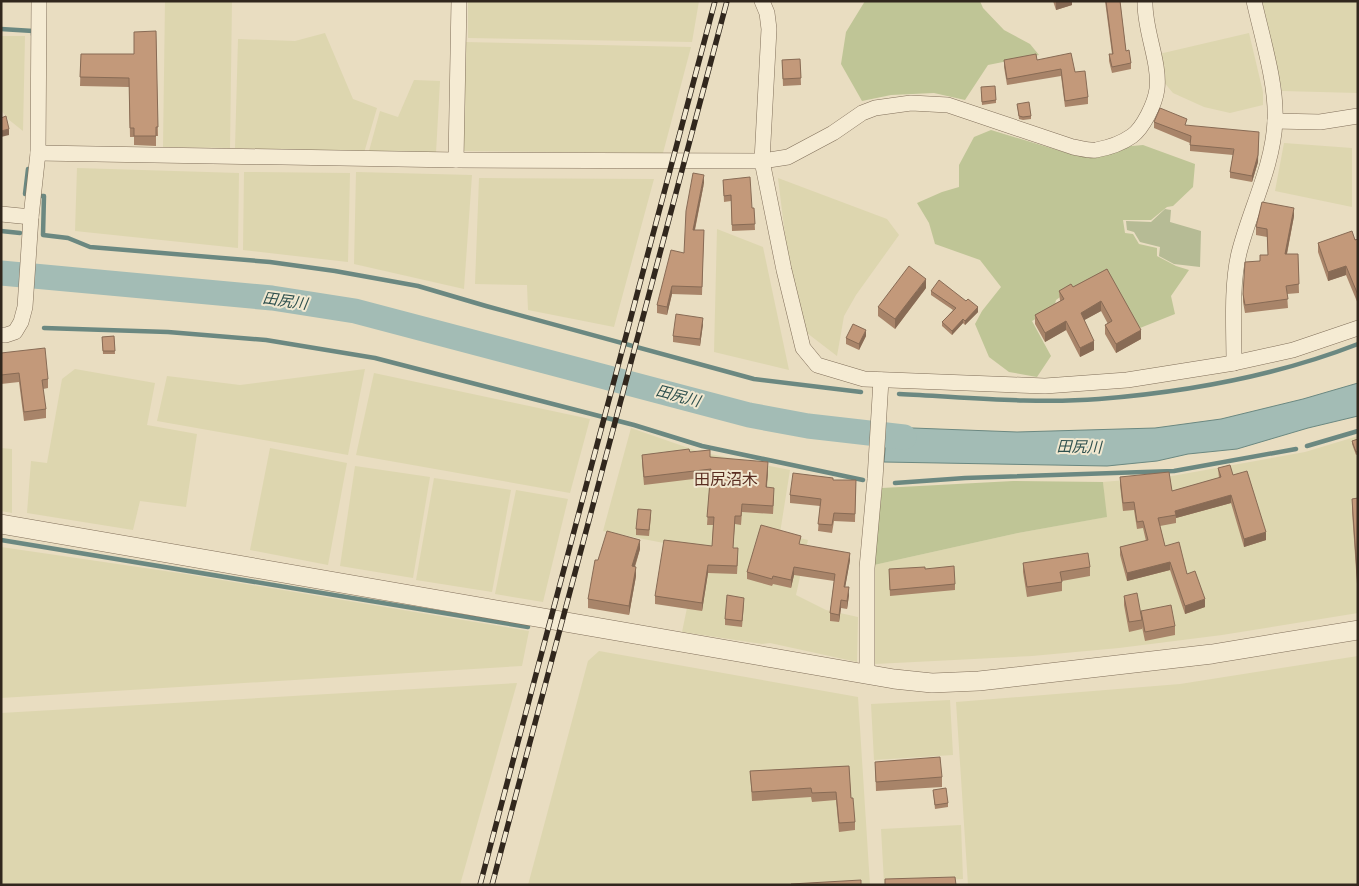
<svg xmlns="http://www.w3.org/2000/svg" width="1359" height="886" font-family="'Libre Baskerville','Noto Sans JP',serif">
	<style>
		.farmland { fill: #ddd6af }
		.green { fill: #bfc596 }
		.cemetery { fill: #b6bb95 }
		.water { fill: #a3bcb5; stroke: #6b8881 }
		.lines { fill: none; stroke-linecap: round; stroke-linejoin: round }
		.stream { stroke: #6b8881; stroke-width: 4.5 }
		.river { stroke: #a3bcb5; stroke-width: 25 }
		.minor-casing { stroke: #806f5a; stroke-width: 16 }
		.tertiary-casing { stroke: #806f5a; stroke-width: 20 }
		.minor { stroke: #f5ebd3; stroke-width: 15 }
		.tertiary { stroke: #f5ebd3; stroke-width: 19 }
		.rail-casing { stroke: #31271d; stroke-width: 5.5 }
		.rail { stroke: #f1e8d0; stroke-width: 4; stroke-dasharray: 11; stroke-linecap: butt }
		.wall { fill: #a88469 }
		.shaded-wall { fill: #886b55 }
		.building { fill: #c3997a; stroke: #886b55 }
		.labels { text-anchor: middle; stroke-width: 4; stroke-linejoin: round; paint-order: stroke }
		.water-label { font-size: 15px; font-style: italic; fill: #2e504e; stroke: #f1e8d0 }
		.quarter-label { font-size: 16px; fill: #5a2d21; stroke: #f1e8d0 }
	</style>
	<rect width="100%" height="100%" fill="#e9ddc1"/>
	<g class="farmland">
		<path d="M 165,1 L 232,1 L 230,148 L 163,147 Z"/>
		<path d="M 468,1 L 699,1 L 692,42 L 468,38 Z"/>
		<path d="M 1262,1 L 1358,1 L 1358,93 L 1282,91 Z"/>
		<path d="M 325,33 L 353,99 L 377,108 L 364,153 L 235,148 L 238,39 L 295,41 Z"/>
		<path d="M 1249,33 L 1263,92 L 1263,105 L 1230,113 L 1204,107 L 1173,93 L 1163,81 L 1159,54 Z"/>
		<path d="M 1,36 L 25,36 L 23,131 L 8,119 L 1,110 Z"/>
		<path d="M 465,42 L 691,47 L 663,153 L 463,151 Z"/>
		<path d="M 414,80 L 440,81 L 436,153 L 369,151 L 380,111 L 398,117 Z"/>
		<path d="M 1284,143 L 1352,148 L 1352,207 L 1275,191 Z"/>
		<path d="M 77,168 L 239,173 L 238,248 L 75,231 Z"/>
		<path d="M 244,172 L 350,173 L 348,262 L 243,250 Z"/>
		<path d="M 356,172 L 472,175 L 464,289 L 354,264 Z"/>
		<path d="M 479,178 L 654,179 L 614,327 L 528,310 L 527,285 L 475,284 Z"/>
		<path d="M 778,178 L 887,219 L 899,235 L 856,295 L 844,316 L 837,356 L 807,333 L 788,260 Z"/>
		<path d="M 717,229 L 763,247 L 789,370 L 714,352 Z"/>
		<path d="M 75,369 L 155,383 L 147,425 L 197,434 L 186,507 L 140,501 L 133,530 L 27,513 L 31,461 L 47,463 L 62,379 Z"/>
		<path d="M 365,369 L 348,455 L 157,421 L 167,376 L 240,385 Z"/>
		<path d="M 374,373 L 590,419 L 570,493 L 356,455 Z"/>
		<path d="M 631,428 L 700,452 L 790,470 L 780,533 L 808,540 L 796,595 L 826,610 L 858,617 L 857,662 L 770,643 L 762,644 L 682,632 L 699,550 L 603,531 Z"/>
		<path d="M 1358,436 L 1358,613 L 1222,635 L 1119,648 L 1032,656 L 875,664 L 874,565 L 1018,533 L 1106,517 L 1103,482 L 1172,476 L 1305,452 Z"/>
		<path d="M 1,448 L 12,449 L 12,513 L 1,511 Z"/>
		<path d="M 270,448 L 347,463 L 328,565 L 250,550 Z"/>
		<path d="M 355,466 L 430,477 L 413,578 L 340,566 Z"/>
		<path d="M 434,478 L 511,490 L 492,592 L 416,580 Z"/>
		<path d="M 516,490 L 568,499 L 543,602 L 495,594 Z"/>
		<path d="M 1,547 L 186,574 L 529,631 L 522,666 L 1,698 Z"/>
		<path d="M 599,651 L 858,697 L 870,885 L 528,885 L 588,661 Z"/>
		<path d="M 1358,656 L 1358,885 L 968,885 L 956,702 L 1180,684 Z"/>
		<path d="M 517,683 L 460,885 L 1,885 L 1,713 Z"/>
		<path d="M 950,700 L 953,755 L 874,760 L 871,704 Z"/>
		<path d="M 961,825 L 963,879 L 884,883 L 881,829 Z"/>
	</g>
	<g class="green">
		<path d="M 865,1 L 980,1 L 983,8 L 1004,30 L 1030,44 L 1039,55 L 988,65 L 965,100 L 934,93 L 891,95 L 862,101 L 841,64 L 846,32 Z"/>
		<path d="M 991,130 L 1077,156 L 1093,157 L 1121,147 L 1143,145 L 1195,164 L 1193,187 L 1173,206 L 1167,207 L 1151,220 L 1123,220 L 1125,233 L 1133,234 L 1139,244 L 1157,248 L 1157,256 L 1176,266 L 1189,270 L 1171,296 L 1175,314 L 1140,328 L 1066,293 L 1056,300 L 1054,309 L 1032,321 L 1051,356 L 1037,377 L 1009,372 L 989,357 L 975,324 L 982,311 L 1001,287 L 980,260 L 935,244 L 929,223 L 917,203 L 942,192 L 959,187 L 959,165 L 974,137 Z"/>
		<path d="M 1013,481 L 1103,482 L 1107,517 L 1018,533 L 874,565 L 882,488 Z"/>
	</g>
	<path class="cemetery" d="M 1165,209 L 1171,210 L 1170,222 L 1201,231 L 1200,267 L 1174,264 L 1159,256 L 1160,247 L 1140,242 L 1134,232 L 1127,230 L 1126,221 L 1151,222 Z"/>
	<path class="water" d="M 1358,383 L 1358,416 L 1308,428 L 1237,449 L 1188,454 L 1157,461 L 1107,466 L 884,462 L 887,427 L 1017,432 L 1155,428 L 1221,419 L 1303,399 Z"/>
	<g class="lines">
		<g class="stream">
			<path d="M 1,29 L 33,31 L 33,35"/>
			<path d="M 25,194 L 28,169"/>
			<path d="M 39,196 L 44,196 L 43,235 L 68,238 L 90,247 L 270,262 L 335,271 L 418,286 L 486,306 L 754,379 L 861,392"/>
			<path d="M 1,231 L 20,233"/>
			<path d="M 44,328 L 168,332 L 266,340 L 375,358 L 634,425 L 702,446 L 863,480"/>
			<path d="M 899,394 C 965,397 1033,404 1099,399 C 1186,392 1276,376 1358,344"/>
			<path d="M 1307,446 L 1358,431"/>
			<path d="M 895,483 L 965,478 L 1174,471 L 1296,449"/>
			<path d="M 1,540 L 528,627"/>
		</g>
		<path class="river" d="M 1,273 L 272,298 L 355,311 L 749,415 L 808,426 L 904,437"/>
		<defs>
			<g id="minor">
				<path d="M 762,1 L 767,13 L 769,29 L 762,161 L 784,270 L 803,348 L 817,365 L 864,379 L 1045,386 L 1127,380 L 1234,363 L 1293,350 L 1358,328"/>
				<path d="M 1275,121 L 1320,122 L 1358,116"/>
				<path d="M 38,153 L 456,160 L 762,161 L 788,157 L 833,133 L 862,113 L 875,108 L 911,103 L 948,105 L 1073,147 C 1080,148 1089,151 1096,150 C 1107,148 1122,143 1132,136 C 1143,128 1155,104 1157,89 C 1160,61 1144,30 1145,1"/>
				<path d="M 456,160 L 459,1"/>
				<path d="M 1,214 L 31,217"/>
				<path d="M 1,335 L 6,335 L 15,332 L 21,322 L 25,307 L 31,217 L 38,153 L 39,1"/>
				<path d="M 1234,363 C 1234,329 1231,286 1239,253 C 1250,209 1273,167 1275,121 C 1277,85 1262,37 1254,1"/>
				<path d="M 867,673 L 867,568 L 875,479 L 881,380"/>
			</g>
			<path id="tertiary" d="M 1,524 L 894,679 L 932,683 L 979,681 L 1212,654 L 1358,630"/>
		</defs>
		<use href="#minor" class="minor-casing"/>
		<use href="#tertiary" class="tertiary-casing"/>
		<use href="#minor" class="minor"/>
		<use href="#tertiary" class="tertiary"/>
		<defs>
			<g id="rail">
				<path d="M 480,885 L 715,1"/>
				<path d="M 492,885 L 727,1"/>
			</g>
		</defs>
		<use href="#rail" class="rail-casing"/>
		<use href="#rail" class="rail"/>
	</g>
	<g class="wall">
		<path d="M 1053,1 L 1072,1 L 1072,5 L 1056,10 Z"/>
		<path d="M 1105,1 L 1120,1 L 1126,51 L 1131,63 L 1131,69 L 1112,73 L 1109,61 L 1109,54 L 1112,54 Z"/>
		<path d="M 156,31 L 158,136 L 156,136 L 156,146 L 134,145 L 134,137 L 130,137 L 129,87 L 80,86 L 81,54 L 134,54 Z"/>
		<path d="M 800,59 L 801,85 L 783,86 L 782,60 Z"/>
		<path d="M 1004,60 L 1037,60 L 1075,72 L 1088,97 L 1088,104 L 1065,107 L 1061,76 L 1007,85 L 1004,67 Z"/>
		<path d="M 981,91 L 996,100 L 996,103 L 982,105 Z"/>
		<path d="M 1017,104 L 1031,116 L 1031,119 L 1023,120 L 1019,119 Z"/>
		<path d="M 1154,122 L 1187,126 L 1258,162 L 1252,182 L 1230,178 L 1230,172 L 1233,155 L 1190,151 L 1190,143 L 1154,128 Z"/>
		<path d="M 723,180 L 752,208 L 754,208 L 755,230 L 732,231 L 731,201 L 724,202 Z"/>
		<path d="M 704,183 L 695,230 L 704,230 L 702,295 L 672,294 L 667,315 L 657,313 L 657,305 L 684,253 Z"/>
		<path d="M 1294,216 L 1287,254 L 1298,254 L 1299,293 L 1287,294 L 1288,308 L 1245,313 L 1243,302 L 1243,294 L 1260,261 L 1268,255 L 1267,237 L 1256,235 L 1256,227 Z"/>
		<path d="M 1358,239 L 1358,304 L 1346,275 L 1328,281 L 1318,252 L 1318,243 Z"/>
		<path d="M 1107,269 L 1141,339 L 1116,353 L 1105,334 L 1105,325 L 1108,324 L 1101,311 L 1084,320 L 1094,350 L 1080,357 L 1066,330 L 1045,342 L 1035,324 L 1035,315 L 1060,301 L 1059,291 L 1073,287 Z"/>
		<path d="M 926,288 L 895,329 L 878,316 L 878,307 Z"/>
		<path d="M 931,291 L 978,312 L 965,325 L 963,323 L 952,335 L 942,326 L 942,322 L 953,310 L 931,295 Z"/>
		<path d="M 703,324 L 700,346 L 673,342 L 673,336 Z"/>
		<path d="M 114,336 L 115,354 L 103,354 L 102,337 Z"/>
		<path d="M 866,336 L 859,350 L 846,344 L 846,338 Z"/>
		<path d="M 1,353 L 48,379 L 48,388 L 43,389 L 46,409 L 46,418 L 24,421 L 19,382 L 1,384 Z"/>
		<path d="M 1358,439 L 1358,454 L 1356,455 L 1352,444 L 1352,441 Z"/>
		<path d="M 690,452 L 768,470 L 767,487 L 774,496 L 773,514 L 742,512 L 741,525 L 735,524 L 733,548 L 738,556 L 737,574 L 708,573 L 702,611 L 655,604 L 655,596 L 712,546 L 713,525 L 707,525 L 710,477 L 644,485 L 642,463 L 642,455 Z"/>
		<path d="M 1218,468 L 1233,475 L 1266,540 L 1244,547 L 1231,503 L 1176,518 L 1176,523 L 1160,526 L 1165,546 L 1187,574 L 1205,607 L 1185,614 L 1170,570 L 1127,581 L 1120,555 L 1120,547 L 1146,541 L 1143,528 L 1137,529 L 1134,510 L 1123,511 L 1120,485 L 1120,477 L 1172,491 L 1219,478 Z"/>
		<path d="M 833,480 L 856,480 L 855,522 L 834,521 L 832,533 L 818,531 L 820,506 L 790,503 L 790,495 Z"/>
		<path d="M 1358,498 L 1358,599 L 1352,511 L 1352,499 Z"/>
		<path d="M 651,516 L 649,536 L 636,535 L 636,529 Z"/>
		<path d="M 801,544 L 850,560 L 845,587 L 849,595 L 847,609 L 841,608 L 839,622 L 830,621 L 830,613 L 834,581 L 794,575 L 791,588 L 773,584 L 772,586 L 747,579 L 747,572 Z"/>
		<path d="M 640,549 L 635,567 L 636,576 L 629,615 L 588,608 L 588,599 L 598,560 Z"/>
		<path d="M 1023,563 L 1090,567 L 1090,576 L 1062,581 L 1062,591 L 1027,597 L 1023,572 Z"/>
		<path d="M 889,569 L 925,569 L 955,584 L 955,590 L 890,596 Z"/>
		<path d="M 1124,596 L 1141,613 L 1175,626 L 1175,635 L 1145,641 L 1142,627 L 1142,629 L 1129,632 L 1124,605 Z"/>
		<path d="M 744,604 L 742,627 L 725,625 L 725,619 Z"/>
		<path d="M 875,762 L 942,777 L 942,787 L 876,791 Z"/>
		<path d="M 849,766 L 851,798 L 855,822 L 855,830 L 839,832 L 836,800 L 812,802 L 811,797 L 752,801 L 750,771 Z"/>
		<path d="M 933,790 L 948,803 L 948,807 L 935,809 Z"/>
	</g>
	<g class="shaded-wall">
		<path d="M 1056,1 L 1072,1 L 1072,5 L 1056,10 Z"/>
		<path d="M 9,129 L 9,135 L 1,137 L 1,131 Z"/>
		<path d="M 1259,132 L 1258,162 L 1252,182 L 1252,176 Z"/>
		<path d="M 704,175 L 704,183 L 693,238 L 693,230 Z"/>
		<path d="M 1294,208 L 1294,216 L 1285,263 L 1285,254 Z"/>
		<path d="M 1346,266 L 1346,275 L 1328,281 L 1328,272 Z"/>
		<path d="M 926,279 L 926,288 L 895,329 L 895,319 Z"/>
		<path d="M 672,286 L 672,294 L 667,315 L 667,307 Z"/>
		<path d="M 1101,301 L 1101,311 L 1081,322 L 1081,313 Z"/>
		<path d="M 978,307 L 978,312 L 965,325 L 965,321 Z"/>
		<path d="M 703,318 L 703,324 L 700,346 L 700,339 Z"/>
		<path d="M 963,319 L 963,323 L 952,335 L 952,331 Z"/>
		<path d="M 1066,321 L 1066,330 L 1045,342 L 1045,333 Z"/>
		<path d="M 866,330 L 866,336 L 859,350 L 859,344 Z"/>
		<path d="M 1141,330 L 1141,339 L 1116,353 L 1116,344 Z"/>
		<path d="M 1094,341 L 1094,350 L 1080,357 L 1080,348 Z"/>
		<path d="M 768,462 L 768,470 L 766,496 L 766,487 Z"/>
		<path d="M 1231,495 L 1231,503 L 1176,518 L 1175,511 Z"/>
		<path d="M 1266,532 L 1266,540 L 1244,547 L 1244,539 Z"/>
		<path d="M 640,540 L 640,549 L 632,575 L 632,566 Z"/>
		<path d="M 850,553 L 850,560 L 844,594 L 844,587 Z"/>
		<path d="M 1170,562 L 1170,570 L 1127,581 L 1127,573 Z"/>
		<path d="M 708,565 L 708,573 L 702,611 L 702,603 Z"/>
		<path d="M 636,567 L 636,576 L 629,615 L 629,606 Z"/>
		<path d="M 794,567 L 794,575 L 791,588 L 791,580 Z"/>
		<path d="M 849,587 L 849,595 L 847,609 L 847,601 Z"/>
		<path d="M 1205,599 L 1205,607 L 1185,614 L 1185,606 Z"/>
		<path d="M 841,600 L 841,608 L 839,622 L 839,615 Z"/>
	</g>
	<g class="building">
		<path d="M 1106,1 L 1120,1 L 1126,51 L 1129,50 L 1131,63 L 1112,67 L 1109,54 L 1113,54 Z"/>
		<path d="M 156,31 L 158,127 L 156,127 L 156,136 L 134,136 L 134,128 L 130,128 L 129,78 L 80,77 L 81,54 L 134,54 L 134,32 Z"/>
		<path d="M 1071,53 L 1075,72 L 1085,71 L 1088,97 L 1065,101 L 1061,69 L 1007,79 L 1004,60 L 1036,54 L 1037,60 Z"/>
		<path d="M 800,59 L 801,78 L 783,79 L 782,60 Z"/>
		<path d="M 995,86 L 996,100 L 982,102 L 981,87 Z"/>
		<path d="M 1029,102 L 1031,116 L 1023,117 L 1019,116 L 1017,104 Z"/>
		<path d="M 1160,108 L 1187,119 L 1185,125 L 1259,132 L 1258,155 L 1252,176 L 1230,172 L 1234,149 L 1190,145 L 1191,136 L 1154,122 Z"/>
		<path d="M 6,116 L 9,129 L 1,131 L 1,118 Z"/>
		<path d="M 693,173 L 704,175 L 693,230 L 704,230 L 702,287 L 672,286 L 667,307 L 657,305 L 671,250 L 684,253 L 686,211 Z"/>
		<path d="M 750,177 L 752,208 L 754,208 L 755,224 L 732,225 L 731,195 L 724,196 L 723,180 Z"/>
		<path d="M 1262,202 L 1294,208 L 1285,254 L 1298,254 L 1299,284 L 1286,286 L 1288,299 L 1245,305 L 1243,294 L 1245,262 L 1260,261 L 1260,255 L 1268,255 L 1267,229 L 1256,227 Z"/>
		<path d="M 1352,231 L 1355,240 L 1358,239 L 1358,295 L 1346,266 L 1328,272 L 1318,243 Z"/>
		<path d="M 909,266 L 926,279 L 895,319 L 878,307 Z"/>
		<path d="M 1107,269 L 1141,330 L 1116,344 L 1105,325 L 1112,321 L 1101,301 L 1081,313 L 1094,341 L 1080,348 L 1066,321 L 1045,333 L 1035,315 L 1064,299 L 1059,291 L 1071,284 L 1073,287 Z"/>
		<path d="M 939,280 L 966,301 L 968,299 L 978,307 L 965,321 L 963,319 L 952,331 L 942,322 L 956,308 L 931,291 Z"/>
		<path d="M 676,314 L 703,318 L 700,339 L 673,336 Z"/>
		<path d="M 853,324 L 866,330 L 859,344 L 846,338 Z"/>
		<path d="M 114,336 L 115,351 L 103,351 L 102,337 Z"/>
		<path d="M 45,348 L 48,379 L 42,380 L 46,409 L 24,412 L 19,373 L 1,375 L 1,353 Z"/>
		<path d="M 1358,439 L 1358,451 L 1356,452 L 1352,441 Z"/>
		<path d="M 689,449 L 690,452 L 710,450 L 710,457 L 768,462 L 766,487 L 774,488 L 773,506 L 742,504 L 741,516 L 735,516 L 733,548 L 738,548 L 737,566 L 708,565 L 702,603 L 655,596 L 664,540 L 712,546 L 714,517 L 707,517 L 711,469 L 644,477 L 642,455 Z"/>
		<path d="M 1230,465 L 1233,475 L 1247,471 L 1266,532 L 1244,539 L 1231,495 L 1175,511 L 1176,515 L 1158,518 L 1165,546 L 1179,542 L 1187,574 L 1195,571 L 1205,599 L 1185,606 L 1170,562 L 1127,573 L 1120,547 L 1148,540 L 1143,521 L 1137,522 L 1134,502 L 1123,503 L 1120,477 L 1169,472 L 1172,491 L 1221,477 L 1218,468 Z"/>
		<path d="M 793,473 L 833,478 L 833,480 L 856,480 L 855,514 L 834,513 L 832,525 L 818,524 L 821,499 L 790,495 Z"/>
		<path d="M 1358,498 L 1358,587 L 1352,499 Z"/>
		<path d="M 638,509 L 651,510 L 649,530 L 636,529 Z"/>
		<path d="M 761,525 L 801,536 L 799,544 L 850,553 L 844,587 L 849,587 L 847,601 L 841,600 L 839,615 L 830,613 L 835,574 L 794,567 L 791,580 L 773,576 L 772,579 L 747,572 Z"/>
		<path d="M 607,531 L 640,540 L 632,566 L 636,567 L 629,606 L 588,599 L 595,560 L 598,560 Z"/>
		<path d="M 1088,553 L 1090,567 L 1060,572 L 1062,582 L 1027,587 L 1023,563 Z"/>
		<path d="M 954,566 L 955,584 L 890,590 L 889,569 L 925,567 L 925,569 Z"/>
		<path d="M 1137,593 L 1142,620 L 1129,622 L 1124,596 Z"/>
		<path d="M 727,595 L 744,598 L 742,621 L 725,619 Z"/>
		<path d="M 1171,605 L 1175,626 L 1145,632 L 1141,611 Z"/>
		<path d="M 940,757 L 942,777 L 876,782 L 875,762 Z"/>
		<path d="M 849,766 L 851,798 L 853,798 L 855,822 L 839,823 L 836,792 L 812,793 L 811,788 L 752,792 L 750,771 Z"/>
		<path d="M 946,788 L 948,803 L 935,805 L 933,790 Z"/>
		<path d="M 955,877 L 956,885 L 885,885 L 885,879 Z"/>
		<path d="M 861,880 L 861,885 L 791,885 L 791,884 Z"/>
	</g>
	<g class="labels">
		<g class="water-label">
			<text transform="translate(285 301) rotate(8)" y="5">田尻川</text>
			<text transform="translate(678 396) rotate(15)" y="5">田尻川</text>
			<text transform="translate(1079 447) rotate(1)" y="5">田尻川</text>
		</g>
		<g class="quarter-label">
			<text x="726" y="485">田尻沼木</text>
		</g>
	</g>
	<rect width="1359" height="886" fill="none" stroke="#31271d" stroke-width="5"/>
</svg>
